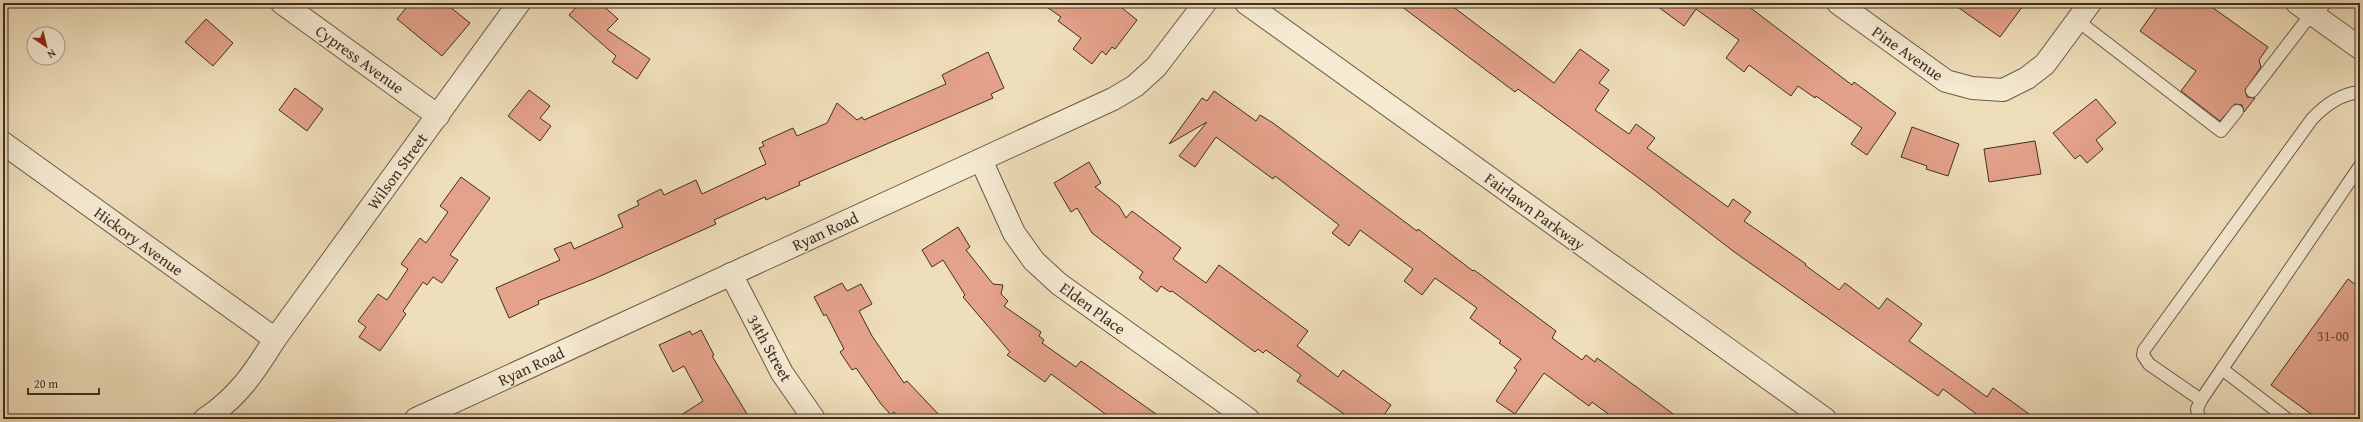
<svg xmlns="http://www.w3.org/2000/svg" width="2363" height="422" font-family="'Gentium Book Plus',serif">
	<style>
		.building { fill: #e4a28a; stroke: #3f2f22 }
		.lines { fill: none; stroke-linecap: round; stroke-linejoin: round }
		.service-casing { stroke: #6b5b48; stroke-width: 14 }
		.minor-casing { stroke: #6b5b48; stroke-width: 24 }
		.tertiary-casing { stroke: #6b5b48; stroke-width: 24 }
		.service { stroke: #f5ead2; stroke-width: 12 }
		.minor { stroke: #f5ead2; stroke-width: 22 }
		.tertiary { stroke: #f5ead2; stroke-width: 22 }
		.labels { text-anchor: middle; stroke-width: 3; stroke-linejoin: round; paint-order: stroke }
		.number-label { font-size: 14px; fill: #684c3c }
		.street-label { font-size: 16px; fill: #3f2f22; stroke: #f5ead2 }
	</style>
	<rect width="100%" height="100%" fill="#efdeba"/>
	<filter id="stains"><feTurbulence type="fractalNoise" baseFrequency=".005" numOctaves="4"/><feColorMatrix values="0 0 0 0 .2 0 0 0 0 .09 0 0 0 0 .02 0 0 0 .5 -.17"/></filter>
	<radialGradient id="worn" r=".72"><stop offset=".6" stop-color="#630" stop-opacity="0"/><stop offset="1" stop-color="#630" stop-opacity=".3"/></radialGradient>
	<g class="building">
		<path d="M 410,3 L 445,3 L 470,23 L 442,56 L 397,19 Z"/>
		<path d="M 580,3 L 600,3 L 618,19 L 607,30 L 650,59 L 637,79 L 612,62 L 616,56 L 569,15 Z"/>
		<path d="M 1041,3 L 1116,3 L 1137,20 L 1115,49 L 1112,47 L 1106,55 L 1102,51 L 1092,64 L 1073,49 L 1081,38 L 1058,21 L 1061,17 Z"/>
		<path d="M 1397,3 L 1448,3 L 1554,83 L 1580,49 L 1609,70 L 1599,83 L 1609,90 L 1595,110 L 1629,134 L 1636,124 L 1655,138 L 1647,148 L 1728,207 L 1733,199 L 1751,212 L 1744,221 L 1806,264 L 1805,265 L 1839,290 L 1845,283 L 1879,309 L 1887,298 L 1922,324 L 1909,341 L 1987,397 L 1993,388 L 2036,419 L 1983,419 L 1943,389 L 1938,396 L 1733,251 L 1644,182 L 1518,89 L 1515,92 Z"/>
		<path d="M 1653,3 L 1744,3 L 1852,85 L 1854,82 L 1896,113 L 1867,155 L 1851,144 L 1862,128 L 1816,96 L 1815,98 L 1798,86 L 1791,96 L 1749,65 L 1744,72 L 1726,58 L 1739,40 L 1696,9 L 1684,26 Z"/>
		<path d="M 1952,3 L 2025,3 L 2000,37 Z"/>
		<path d="M 2160,3 L 2206,3 L 2268,47 L 2259,60 L 2261,67 L 2245,90 L 2247,97 L 2255,98 L 2244,112 L 2242,105 L 2235,104 L 2220,121 L 2181,91 L 2196,71 L 2140,31 Z"/>
		<path d="M 206,19 L 233,43 L 213,66 L 185,42 Z"/>
		<path d="M 988,52 L 1004,88 L 991,94 L 993,98 L 799,182 L 800,185 L 766,200 L 765,197 L 714,220 L 716,224 L 596,278 L 538,301 L 539,304 L 509,318 L 496,288 L 560,260 L 554,249 L 571,242 L 574,249 L 623,227 L 618,215 L 639,205 L 637,201 L 661,189 L 664,195 L 696,180 L 702,194 L 766,164 L 759,148 L 764,146 L 762,142 L 793,128 L 797,136 L 827,123 L 837,103 L 857,120 L 862,117 L 864,120 L 946,84 L 942,75 Z"/>
		<path d="M 295,88 L 323,109 L 307,131 L 279,110 Z"/>
		<path d="M 529,90 L 550,106 L 540,118 L 551,126 L 540,141 L 508,116 Z"/>
		<path d="M 1214,91 L 1256,121 L 1260,115 L 1273,123 L 1417,231 L 1418,229 L 1473,271 L 1474,270 L 1481,275 L 1556,331 L 1552,338 L 1582,360 L 1586,355 L 1595,362 L 1597,358 L 1680,419 L 1615,419 L 1592,402 L 1589,406 L 1544,373 L 1515,414 L 1496,401 L 1517,370 L 1514,368 L 1521,359 L 1499,343 L 1501,341 L 1470,318 L 1477,308 L 1435,278 L 1422,295 L 1404,281 L 1413,269 L 1360,230 L 1349,246 L 1332,233 L 1339,225 L 1275,176 L 1273,179 L 1216,137 L 1195,167 L 1179,156 L 1207,122 L 1169,144 L 1202,98 L 1207,101 Z"/>
		<path d="M 2096,99 L 2116,123 L 2096,140 L 2103,149 L 2087,163 L 2080,155 L 2075,159 L 2053,133 Z"/>
		<path d="M 1912,127 L 1959,144 L 1948,176 L 1926,169 L 1927,166 L 1901,157 Z"/>
		<path d="M 2035,141 L 2041,174 L 1989,182 L 1984,149 Z"/>
		<path d="M 1089,162 L 1101,183 L 1095,187 L 1119,206 L 1126,218 L 1132,211 L 1181,248 L 1173,259 L 1206,283 L 1219,265 L 1308,331 L 1297,346 L 1338,377 L 1343,370 L 1391,405 L 1381,419 L 1351,419 L 1297,381 L 1301,375 L 1266,350 L 1263,353 L 1258,349 L 1255,352 L 1172,291 L 1170,292 L 1161,286 L 1157,292 L 1139,278 L 1143,272 L 1092,233 L 1077,208 L 1071,212 L 1054,183 Z"/>
		<path d="M 461,177 L 490,198 L 450,255 L 458,260 L 442,283 L 433,277 L 427,285 L 423,282 L 403,311 L 406,314 L 380,351 L 359,337 L 366,327 L 358,321 L 378,294 L 387,300 L 408,269 L 401,264 L 420,238 L 426,243 L 448,212 L 440,206 Z"/>
		<path d="M 958,227 L 970,247 L 966,250 L 993,284 L 1003,285 L 1001,294 L 1008,301 L 1004,306 L 1041,332 L 1039,336 L 1044,340 L 1042,343 L 1076,367 L 1081,361 L 1163,419 L 1112,419 L 1051,374 L 1045,382 L 1007,355 L 1010,352 L 963,297 L 965,295 L 943,260 L 932,267 L 922,250 Z"/>
		<path d="M 2348,279 L 2360,288 L 2360,419 L 2318,419 L 2271,385 Z"/>
		<path d="M 842,283 L 847,291 L 861,284 L 872,304 L 859,311 L 872,336 L 904,383 L 907,381 L 943,419 L 900,419 L 894,412 L 891,415 L 881,404 L 856,368 L 852,370 L 840,352 L 844,349 L 826,314 L 824,316 L 814,297 Z"/>
		<path d="M 701,330 L 714,355 L 712,356 L 750,419 L 675,419 L 703,401 L 684,366 L 673,372 L 659,345 L 690,331 L 692,335 Z"/>
	</g>
	<g class="lines">
		<defs>
			<g id="service">
				<path d="M 2315,16 L 2325,3"/>
				<path d="M 2078,21 L 2221,131 L 2237,111"/>
				<path d="M 2252,91 L 2312,13"/>
				<path d="M 2222,369 L 2287,419"/>
				<path d="M 2201,400 L 2149,364 L 2143,355 L 2144,350 L 2312,119 C 2325,105 2340,94 2360,92"/>
				<path d="M 2199,419 L 2197,409 L 2201,400 L 2360,166"/>
			</g>
			<g id="minor">
				<path d="M 282,3 L 438,116"/>
				<path d="M 1838,3 L 1946,81 L 1972,88 L 2003,90 L 2027,78 L 2045,64 L 2090,3"/>
				<path d="M 2297,3 L 2360,48"/>
				<path d="M 3,143 L 275,339"/>
				<path d="M 981,160 L 1014,233 L 1034,261 L 1059,284 L 1248,419"/>
				<path d="M 731,274 L 782,373 L 814,419"/>
				<path d="M 205,419 C 238,397 254,373 275,339 L 519,3"/>
				<path d="M 416,419 L 1113,99 L 1135,86 L 1156,67 L 1205,3"/>
			</g>
			<path id="tertiary" d="M 1246,3 L 1825,419"/>
		</defs>
		<use href="#service" class="service-casing"/>
		<use href="#minor" class="minor-casing"/>
		<use href="#tertiary" class="tertiary-casing"/>
		<use href="#service" class="service"/>
		<use href="#minor" class="minor"/>
		<use href="#tertiary" class="tertiary"/>
	</g>
	<g class="labels">
		<g class="number-label">
			<text x="2333" y="341">31-00</text>
		</g>
		<g class="street-label">
			<text transform="translate(1908 53) rotate(35)" y="6">Pine Avenue</text>
			<text transform="translate(360 59) rotate(36)" y="6">Cypress Avenue</text>
			<text transform="translate(397 171) rotate(-54)" y="6">Wilson Street</text>
			<text transform="translate(1535 211) rotate(36)" y="6">Fairlawn Parkway</text>
			<text transform="translate(825 231) rotate(-25)" y="6">Ryan Road</text>
			<text transform="translate(139 241) rotate(36)" y="6">Hickory Avenue</text>
			<text transform="translate(1093 308) rotate(36)" y="6">Elden Place</text>
			<text transform="translate(770 348) rotate(61)" y="6">34th Street</text>
			<text transform="translate(531 366) rotate(-25)" y="6">Ryan Road</text>
		</g>
	</g>
	<rect width="2363" height="422" fill="none" stroke="#efdeba" stroke-width="16"/>
	<rect x="4" y="4" width="2355" height="414" fill="none" stroke="#3f2f22" stroke-width="2"/>
	<rect x="8" y="8" width="2347" height="406" fill="none" stroke="#3f2f22"/>
	<g transform="translate(46 46) rotate(145)"><circle r="19" fill="#f5ead2" stroke="#ac9f8c"/>
	<path d="M0-3L7 15L0 10L-7 15Z" fill="#8f2418"/>
	<text y="-6" font-size="11" font-weight="bold" text-anchor="middle" fill="#3f2f22">N</text>
	</g>
	<path d="M28 388v6h71v-6" fill="none" stroke="#3f2f22" stroke-width="2"/>
	<text x="34" y="388" font-size="12" fill="#3f2f22" stroke="#f5ead2" stroke-width="3" paint-order="stroke">20 m</text>
	<rect width="100%" height="100%" filter="url(#stains)"/>
	<rect width="100%" height="100%" fill="url(#worn)"/>
</svg>
